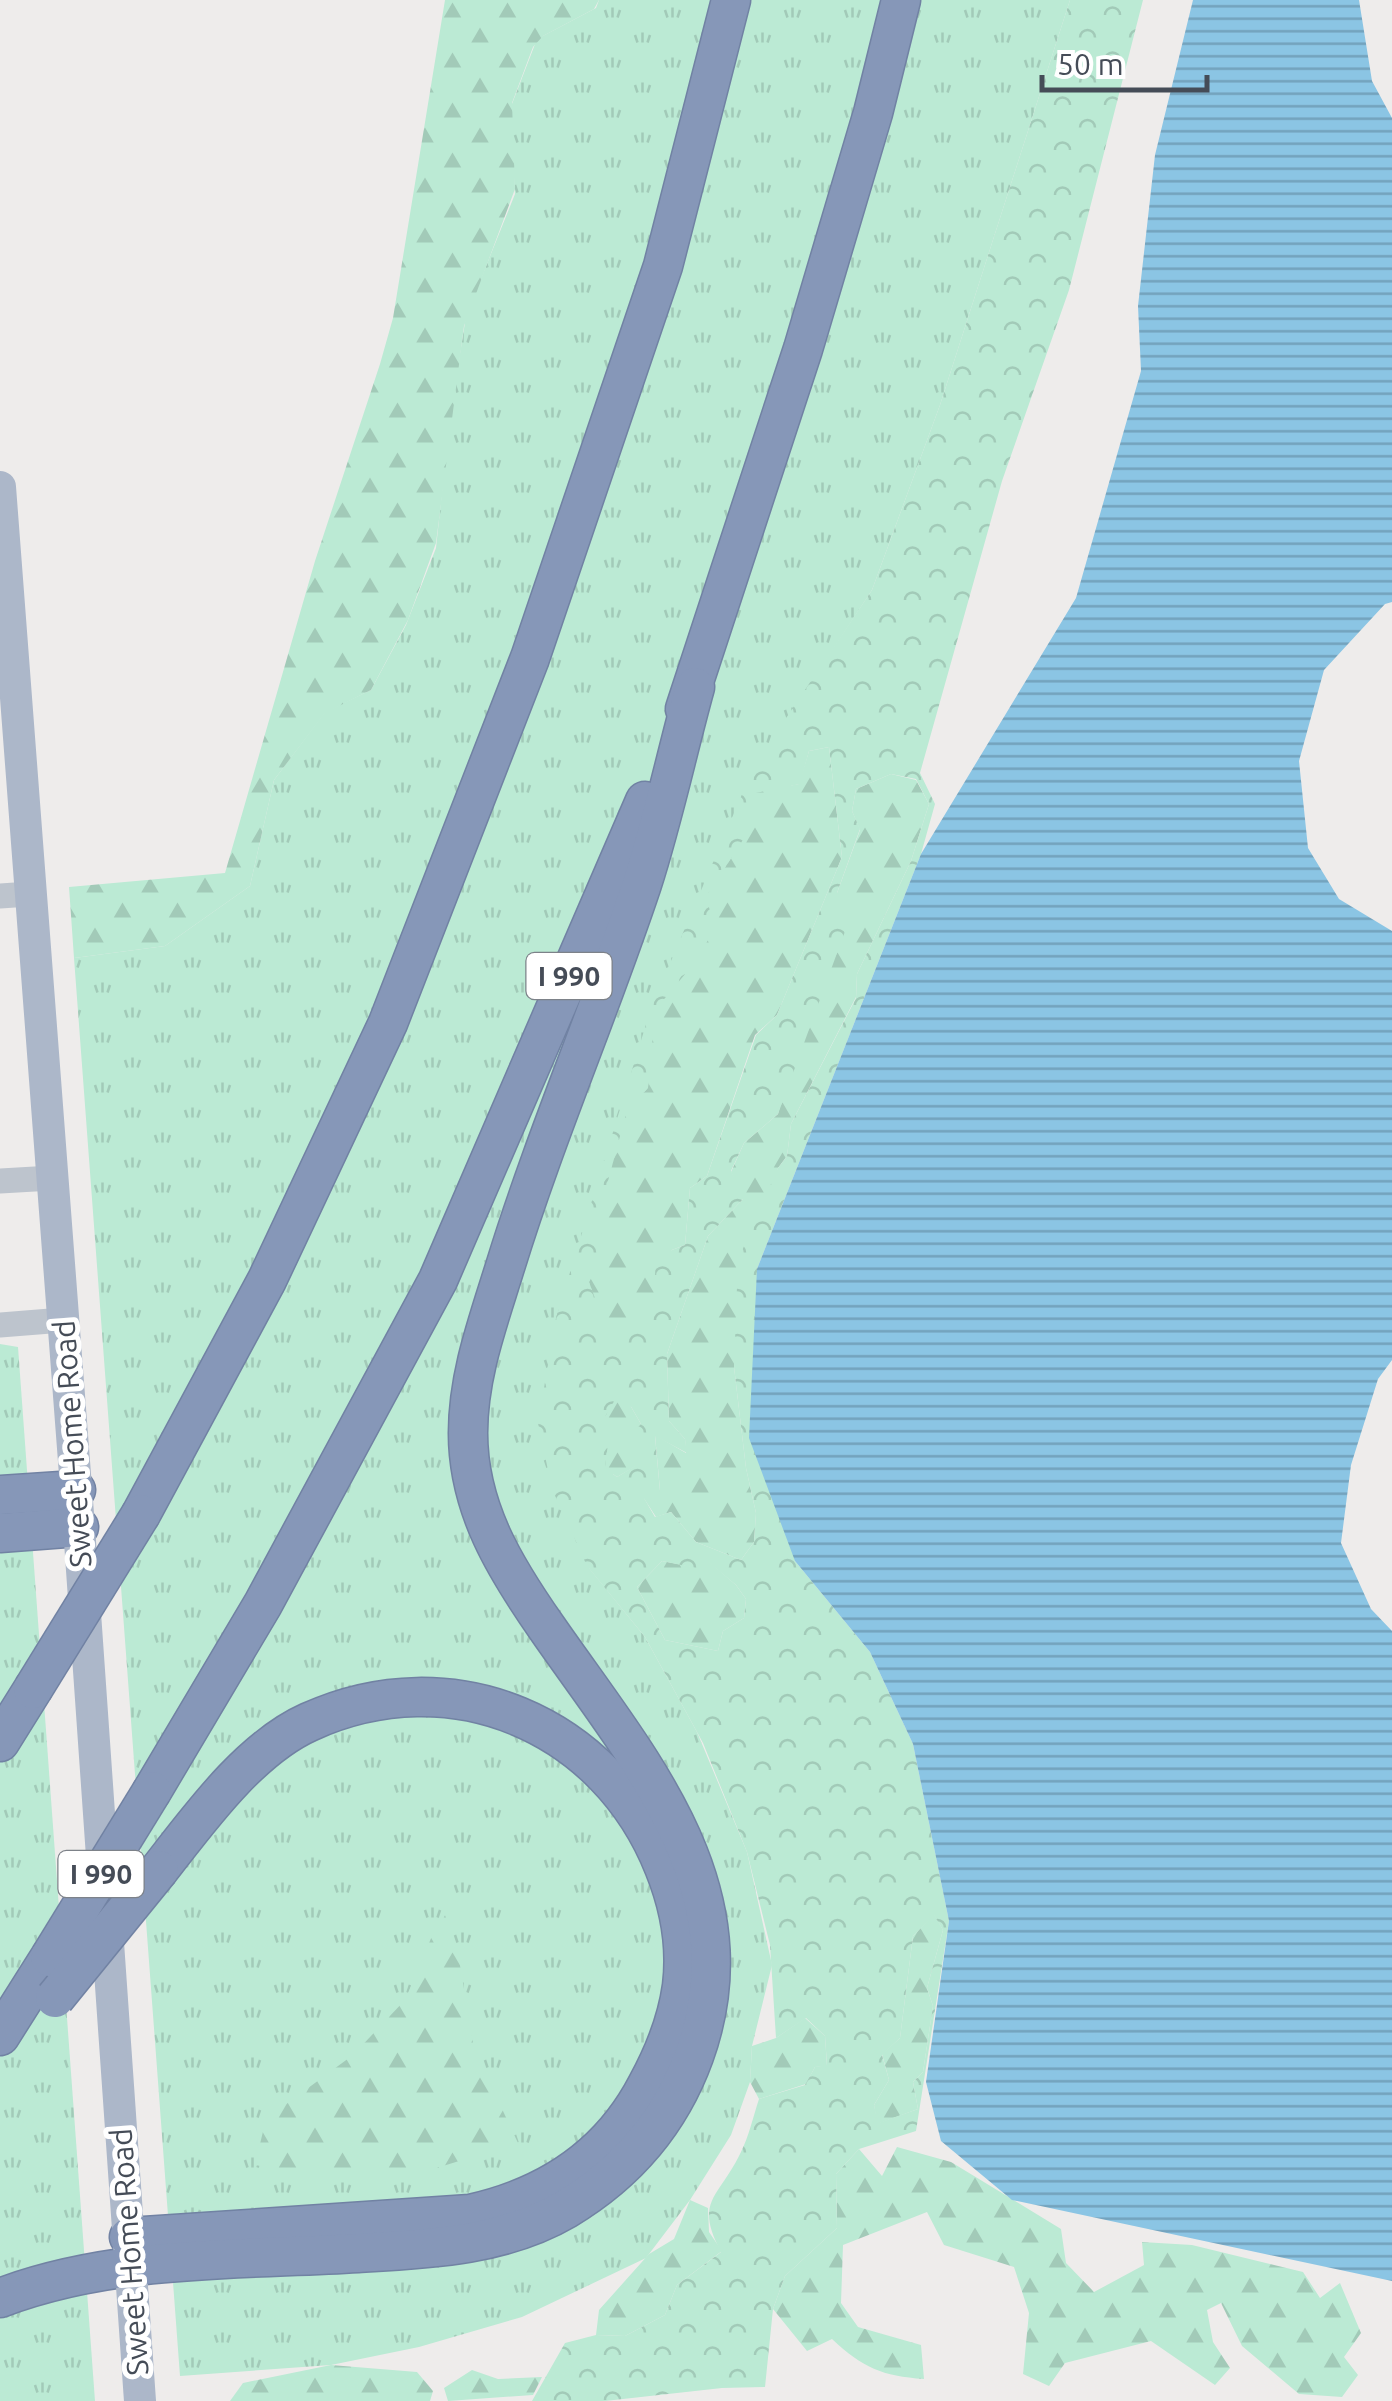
<svg xmlns="http://www.w3.org/2000/svg" width="1392" height="2401" font-family="Ubuntu,sans-serif">
	<style>
		.grass { fill: url(#grass-tufts) }
		.forest { fill: url(#forest-firs) }
		.park { fill: url(#park-crowns); fill-rule: evenodd }
		.water { fill: url(#water-rules) }
		.lines { fill: none; stroke-linecap: round; stroke-linejoin: round }
		.highway-casing { stroke: #7182a3; stroke-width: 41 }
		.minor { stroke: #bdc4cd; stroke-width: 25 }
		.major { stroke: #acb7c9; stroke-width: 32 }
		.highway { stroke: #8697b8; stroke-width: 38 }
		.highway-bridge-casing { stroke: #7182a3; stroke-width: 41; stroke-linecap: butt }
		.highway-bridge { stroke: #8697b8; stroke-width: 38 }
		.labels { text-anchor: middle; stroke-width: 10; stroke-linejoin: round; paint-order: stroke }
		.shield { fill: #fff; stroke: #7d8289; stroke-width: 2.5 }
		.shield-label { font-size: 28px; font-weight: bold; fill: #454c57 }
		.street-label { font-size: 30px; fill: #454c57; stroke: #fff }
	</style>
	<defs>
		<pattern id="grass-tufts" width="24" height="20" patternUnits="userSpaceOnUse" patternTransform="scale(2.5)"><rect width="24" height="20" fill="#bbead4"/><path d="M3 7l-1-3M5 7V3M7 7l1-3M15 17l-1-3M17 17v-4M19 17l1-3" fill="none" stroke="#a2cab8"/></pattern>
		<pattern id="forest-firs" width="22" height="20" patternUnits="userSpaceOnUse" patternTransform="scale(2.5)"><rect width="22" height="20" fill="#bbead4"/><path d="M5 1l3.5 6h-7zM16 11l3.5 6h-7z" fill="#a2cab8"/></pattern>
		<pattern id="park-crowns" width="20" height="18" patternUnits="userSpaceOnUse" patternTransform="scale(2.5)"><rect width="20" height="18" fill="#bbead4"/><path d="M2 6a3 3 0 1 1 6 0M12 15a3 3 0 1 1 6 0" fill="none" stroke="#a2cab8"/></pattern>
		<pattern id="water-rules" width="6" height="5" patternUnits="userSpaceOnUse" patternTransform="scale(2.5)"><rect width="6" height="5" fill="#8bc5e4"/><path d="M0 2.5h6" fill="none" stroke="#73a2bc"/></pattern>
	</defs>
	<rect width="100%" height="100%" fill="#eeeceb"/>
	<g class="grass">
		<path d="M 599,0 L 1070,0 L 940,405 L 872,590 L 822,666 L 589,1568 L 645,1637 L 697,1732 L 747,1852 L 772,1965 L 752,2046 L 750,2082 L 731,2135 L 690,2200 L 646,2258 L 522,2317 L 419,2347 L 331,2365 L 180,2376 L 74,958 L 165,946 L 250,886 L 274,780 L 325,712 L 371,690 L 406,625 L 436,548 L 450,417 L 466,316 L 515,194 L 510,109 L 537,39 L 596,8 Z"/>
		<path d="M 0,1344 L 18,1347 L 95,2401 L 0,2401 Z"/>
	</g>
	<g class="forest">
		<path d="M 445,0 L 599,0 L 594,9 L 543,36 L 533,47 L 512,103 L 515,189 L 464,326 L 436,543 L 408,620 L 371,690 L 325,713 L 274,780 L 250,886 L 165,946 L 74,958 L 69,887 L 225,873 L 315,561 L 380,364 L 393,318 Z"/>
		<path d="M 829,747 L 842,857 L 777,1015 L 755,1035 L 707,1176 L 690,1188 L 685,1245 L 656,1256 L 654,1296 L 635,1307 L 614,1354 L 589,1282 L 606,1249 L 600,1211 L 627,1110 L 648,1088 L 655,1010 L 696,961 L 706,897 L 748,832 L 751,793 L 799,784 L 809,751 Z"/>
		<path d="M 891,774 L 916,780 L 929,804 L 911,861 L 857,974 L 856,997 L 791,1124 L 787,1156 L 778,1168 L 734,1367 L 746,1468 L 756,1513 L 754,1542 L 741,1560 L 696,1542 L 671,1512 L 656,1517 L 643,1497 L 660,1490 L 655,1435 L 686,1453 L 685,1439 L 669,1421 L 667,1354 L 708,1236 L 743,1199 L 731,1172 L 744,1143 L 778,1114 L 837,893 L 860,830 L 852,811 L 856,789 Z"/>
		<path d="M 616,1398 L 626,1398 L 641,1424 L 636,1466 L 617,1477 L 605,1468 L 608,1443 L 603,1420 Z"/>
		<path d="M 707,1560 L 736,1585 L 746,1599 L 744,1618 L 723,1631 L 718,1651 L 665,1640 L 637,1587 L 662,1561 L 699,1568 Z"/>
		<path d="M 443,1910 L 457,1947 L 474,2049 L 518,2143 L 433,2169 L 334,2180 L 255,2165 L 266,2119 L 353,2055 L 405,2000 Z"/>
		<path d="M 934,1914 L 943,1930 L 927,1988 L 933,2006 L 923,2072 L 913,2082 L 918,2109 L 877,2124 L 874,2105 L 889,2080 L 882,2054 L 900,2038 L 913,1936 Z"/>
		<path d="M 805,2018 L 825,2036 L 827,2066 L 815,2067 L 806,2084 L 759,2099 L 750,2082 L 752,2046 L 776,2038 Z"/>
		<path d="M 897,2147 L 951,2162 L 1061,2229 L 1066,2263 L 1094,2292 L 1144,2265 L 1142,2242 L 1192,2245 L 1303,2272 L 1320,2298 L 1340,2283 L 1361,2333 L 1344,2357 L 1358,2375 L 1342,2397 L 1299,2394 L 1242,2346 L 1221,2303 L 1207,2310 L 1213,2342 L 1230,2368 L 1215,2385 L 1151,2341 L 1065,2363 L 1049,2386 L 1023,2374 L 1029,2313 L 1014,2267 L 944,2245 L 927,2212 L 843,2245 L 841,2303 L 858,2327 L 921,2345 L 924,2379 C 882,2376 863,2368 832,2339 L 807,2351 L 773,2309 L 785,2276 L 837,2228 L 836,2174 L 859,2149 L 882,2176 Z"/>
		<path d="M 690,2200 L 708,2208 L 709,2232 L 722,2251 L 677,2285 L 665,2315 L 625,2336 L 596,2335 L 599,2310 L 649,2254 L 674,2239 Z"/>
		<path d="M 331,2365 L 417,2372 L 433,2391 L 430,2401 L 230,2401 L 243,2383 Z"/>
		<path d="M 472,2370 L 498,2379 L 542,2377 L 533,2395 L 448,2401 L 444,2388 Z"/>
	</g>
	<path class="park" d="M 1070,0 L 1143,0 L 1069,290 L 1002,481 L 920,773 L 935,804 L 921,854 L 757,1269 L 795,1561 L 870,1652 L 913,1744 L 949,1921 L 916,2131 L 859,2149 L 836,2174 L 837,2228 L 785,2276 L 773,2309 L 765,2387 L 722,2388 L 605,2401 L 532,2401 L 565,2343 L 596,2335 L 625,2336 L 665,2315 L 677,2285 L 721,2252 C 693,2200 720,2197 741,2152 C 749,2136 753,2117 759,2099 L 805,2085 L 815,2067 L 827,2065 L 825,2036 L 806,2018 L 776,2038 L 770,1945 L 747,1852 L 703,1743 L 645,1637 L 587,1566 L 552,1489 L 538,1423 L 556,1318 L 651,1008 L 754,766 L 872,590 L 940,405 ZM 829,747 L 842,857 L 777,1015 L 756,1035 L 707,1176 L 690,1188 L 685,1245 L 656,1256 L 654,1296 L 635,1307 L 615,1353 L 589,1282 L 606,1249 L 600,1211 L 627,1110 L 648,1088 L 655,1010 L 696,961 L 715,928 L 706,897 L 748,832 L 751,794 L 800,784 L 809,751 ZM 891,774 L 916,779 L 929,804 L 911,861 L 857,974 L 856,998 L 791,1124 L 787,1156 L 778,1168 L 738,1260 L 734,1367 L 746,1468 L 756,1513 L 754,1542 L 741,1560 L 696,1542 L 671,1512 L 655,1517 L 644,1498 L 660,1491 L 655,1436 L 687,1453 L 685,1439 L 669,1421 L 667,1354 L 708,1236 L 744,1198 L 731,1171 L 744,1143 L 778,1114 L 851,915 L 837,893 L 860,829 L 852,811 L 856,789 ZM 616,1398 L 626,1398 L 641,1424 L 627,1439 L 635,1466 L 617,1477 L 605,1468 L 608,1443 L 615,1428 L 603,1420 ZM 662,1561 L 700,1569 L 707,1561 L 736,1585 L 746,1599 L 744,1618 L 723,1631 L 718,1651 L 665,1640 L 637,1587 ZM 934,1915 L 943,1930 L 927,1988 L 933,2006 L 923,2072 L 913,2082 L 918,2109 L 878,2123 L 874,2105 L 889,2080 L 882,2055 L 900,2038 L 913,1936 Z"/>
	<path class="water" d="M 1193,0 L 1359,0 L 1372,81 L 1392,118 L 1392,602 L 1385,604 L 1324,670 L 1299,761 L 1308,848 L 1339,899 L 1392,931 L 1392,1360 L 1378,1379 L 1351,1465 L 1341,1543 L 1371,1609 L 1392,1631 L 1392,2281 L 1012,2200 L 941,2141 L 926,2082 L 949,1921 L 913,1744 L 870,1652 L 795,1561 L 749,1438 L 757,1269 L 921,854 L 1076,598 L 1141,371 L 1138,306 L 1155,155 Z"/>
	<g class="lines">
		<defs>
			<g id="highway">
				<path d="M 685,709 L 803,349 L 873,113 L 901,0"/>
				<path d="M 0,1495 L 76,1490"/>
				<path d="M 141,1514 L 267,1280 L 388,1023 L 530,658 L 663,266 L 731,0"/>
				<path d="M 0,1533 L 79,1527"/>
				<path d="M 0,1742 L 33,1689"/>
				<path d="M 152,1791 L 263,1604 L 438,1280 L 645,801"/>
				<path d="M 0,2036 L 50,1957"/>
				<path d="M 129,2237 L 470,2214 C 547,2197 610,2156 647,2085 C 664,2054 677,2022 682,1986 C 687,1945 679,1904 664,1867 C 607,1724 452,1657 309,1722 C 249,1749 199,1819 159,1870"/>
				<path d="M 0,2298 C 113,2255 239,2260 358,2253 C 429,2249 503,2246 566,2209 C 626,2173 670,2122 694,2056 C 755,1888 637,1758 547,1628 C 505,1568 468,1508 468,1433 C 468,1375 488,1322 505,1267 C 545,1137 599,1013 642,884 C 663,819 677,752 695,687"/>
			</g>
		</defs>
		<use href="#highway" class="highway-casing"/>
		<g class="minor">
			<path d="M 0,896 L 29,894"/>
			<path d="M 0,1181 L 52,1178"/>
			<path d="M 0,1325 L 63,1320"/>
		</g>
		<path class="major" d="M 0,487 L 79,1527 L 140,2401"/>
		<use href="#highway" class="highway"/>
		<defs>
			<g id="highway-bridge">
				<path d="M 33,1689 L 141,1514"/>
				<path d="M 50,1957 L 152,1791"/>
				<path d="M 55,1998 L 159,1870"/>
			</g>
		</defs>
		<use href="#highway-bridge" class="highway-bridge-casing"/>
		<use href="#highway-bridge" class="highway-bridge"/>
	</g>
	<g class="labels">
		<g class="shield">
			<rect x="526.5" y="953" width="85" height="46" rx="8"/>
			<rect x="58.5" y="1851" width="85" height="46" rx="8"/>
		</g>
		<g class="shield-label">
			<text x="569" y="986">I 990</text>
			<text x="101" y="1884">I 990</text>
		</g>
		<g class="street-label">
			<text transform="translate(73 1444) rotate(-94)" y="10">Sweet Home Road</text>
			<text transform="translate(130 2252) rotate(-94)" y="10">Sweet Home Road</text>
		</g>
	</g>
	<path d="M1042 75v15h165v-15" fill="none" stroke="#454c57" stroke-width="5"/>
	<text x="1057" y="75" font-size="30" fill="#454c57" stroke="#ffffff" stroke-width="8" paint-order="stroke">50 m</text>
</svg>
